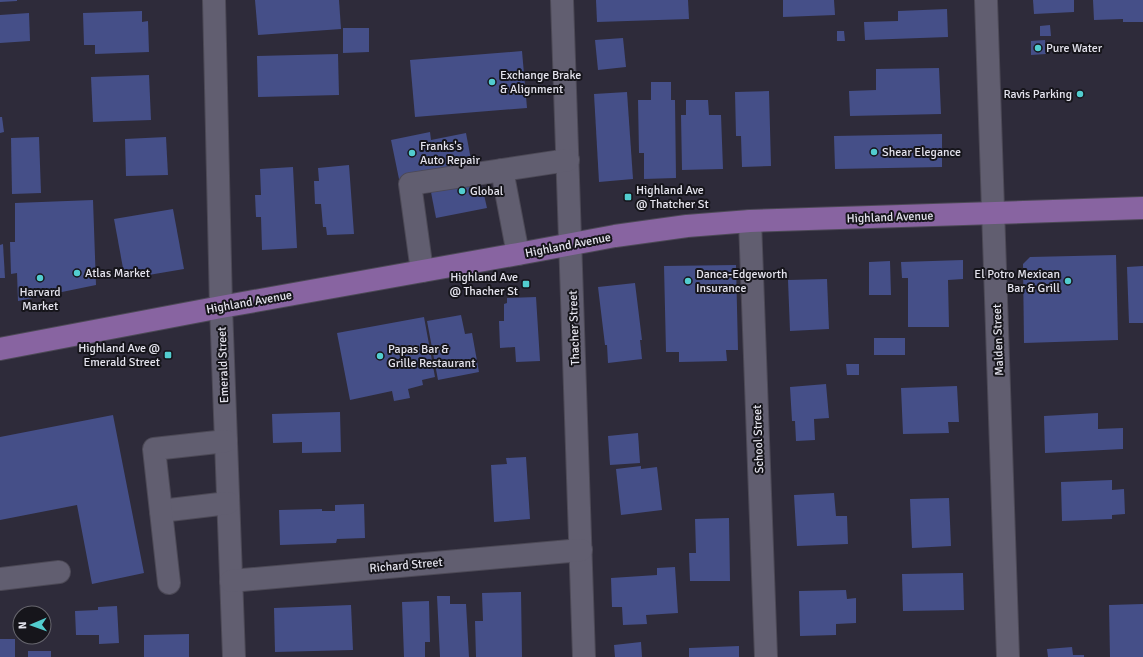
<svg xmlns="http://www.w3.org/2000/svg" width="1143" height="657" font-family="Signika,sans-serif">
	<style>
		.building { fill: #454f88 }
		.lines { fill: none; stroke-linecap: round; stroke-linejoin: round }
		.minor-casing { stroke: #4c4956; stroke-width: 24 }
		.major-casing { stroke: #4c4956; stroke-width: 24 }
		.minor { stroke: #615e70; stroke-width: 22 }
		.major { stroke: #8864a1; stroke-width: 22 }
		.poi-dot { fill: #52cdcf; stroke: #16151b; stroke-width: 1.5 }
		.labels { text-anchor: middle; stroke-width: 4; stroke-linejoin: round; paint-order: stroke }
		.poi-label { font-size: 12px; fill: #e4e3ed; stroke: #16151b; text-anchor: start }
		.street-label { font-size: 12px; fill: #e4e3ed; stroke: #16151b }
	</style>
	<rect width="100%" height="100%" fill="#2e2b3a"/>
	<g class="building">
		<path d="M 0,0 L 17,0 L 17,1 L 0,2 Z"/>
		<path d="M 255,0 L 339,0 L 341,29 L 258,35 Z"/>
		<path d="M 596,0 L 688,0 L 689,19 L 597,22 Z"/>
		<path d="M 783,0 L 834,0 L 835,15 L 783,17 Z"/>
		<path d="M 1033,0 L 1074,0 L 1074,12 L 1034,14 Z"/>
		<path d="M 1093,0 L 1143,0 L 1143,22 L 1123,22 L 1123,19 L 1094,20 Z"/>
		<path d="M 947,9 L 948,37 L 865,40 L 864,22 L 898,21 L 898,11 Z"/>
		<path d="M 142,11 L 142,22 L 148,21 L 149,52 L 95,54 L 95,45 L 84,45 L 83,13 Z"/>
		<path d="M 29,13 L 30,41 L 0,43 L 0,15 Z"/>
		<path d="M 1050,25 L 1051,36 L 1040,36 L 1040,26 Z"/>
		<path d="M 343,28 L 369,28 L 369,52 L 343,53 Z"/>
		<path d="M 837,31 L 844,31 L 845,41 L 837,41 Z"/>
		<path d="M 623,38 L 626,67 L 598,70 L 595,40 Z"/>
		<path d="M 1045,40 L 1046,54 L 1031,55 L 1031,41 Z"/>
		<path d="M 522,51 L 527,108 L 415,117 L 410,60 Z"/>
		<path d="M 338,54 L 339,95 L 258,97 L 257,56 Z"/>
		<path d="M 939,68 L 941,114 L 850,116 L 849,91 L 876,90 L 876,69 Z"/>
		<path d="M 149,75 L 151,120 L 93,122 L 91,77 Z"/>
		<path d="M 651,82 L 671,82 L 671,100 L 675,100 L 676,178 L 644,179 L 644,153 L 639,153 L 638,100 L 651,100 Z"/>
		<path d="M 769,91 L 771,166 L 742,167 L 741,136 L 736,136 L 735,92 Z"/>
		<path d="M 627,92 L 633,179 L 599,182 L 594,94 Z"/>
		<path d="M 686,100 L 708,100 L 709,115 L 721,115 L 723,169 L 682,170 L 681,115 L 686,115 Z"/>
		<path d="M 0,117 L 2,117 L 4,132 L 0,133 Z"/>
		<path d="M 430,132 L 431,140 L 466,133 L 472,165 L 399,179 L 391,140 Z"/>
		<path d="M 942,134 L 942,167 L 835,169 L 834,136 Z"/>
		<path d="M 39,137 L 41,193 L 12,194 L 11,138 Z"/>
		<path d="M 166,137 L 168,175 L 126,176 L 125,139 Z"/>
		<path d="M 349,165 L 354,234 L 327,235 L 326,227 L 323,227 L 321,204 L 315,204 L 314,181 L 319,181 L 318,168 Z"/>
		<path d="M 293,167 L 297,248 L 262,250 L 261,217 L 256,217 L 255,195 L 261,195 L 260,169 Z"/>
		<path d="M 480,177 L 487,208 L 436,218 L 430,187 Z"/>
		<path d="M 93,200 L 96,285 L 18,301 L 17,273 L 11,274 L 10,242 L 15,242 L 15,203 Z"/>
		<path d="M 173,209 L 184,269 L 125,279 L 114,219 Z"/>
		<path d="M 3,244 L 5,278 L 0,278 L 0,245 Z"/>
		<path d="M 1116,255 L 1118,340 L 1024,343 L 1023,264 L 1030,257 Z"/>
		<path d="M 963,260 L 963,279 L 948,280 L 949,327 L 908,327 L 908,278 L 902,278 L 901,262 Z"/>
		<path d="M 890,261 L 891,295 L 869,295 L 869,262 Z"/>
		<path d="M 736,265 L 738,350 L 726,350 L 727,361 L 679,362 L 679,352 L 666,352 L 664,266 Z"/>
		<path d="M 1143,266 L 1143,323 L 1129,323 L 1127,267 Z"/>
		<path d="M 827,279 L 829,329 L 790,331 L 788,280 Z"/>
		<path d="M 635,283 L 642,340 L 640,340 L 642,359 L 608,363 L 607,345 L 605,345 L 598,287 Z"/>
		<path d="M 536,297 L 540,361 L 516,362 L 515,347 L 500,348 L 499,321 L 504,321 L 504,304 L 507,303 L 507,298 Z"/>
		<path d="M 461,315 L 465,334 L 472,333 L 479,372 L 438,380 L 427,321 Z"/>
		<path d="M 424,317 L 435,377 L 422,380 L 423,385 L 408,389 L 410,398 L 394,401 L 392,391 L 350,400 L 337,333 Z"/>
		<rect x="874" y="338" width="31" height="17"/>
		<path d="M 846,364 L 859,364 L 859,375 L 847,375 Z"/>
		<path d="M 826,384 L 829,418 L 814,419 L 815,440 L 796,441 L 795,421 L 792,421 L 790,387 Z"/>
		<path d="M 957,386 L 959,422 L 948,422 L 949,433 L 903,434 L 901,388 Z"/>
		<path d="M 340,412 L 341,452 L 302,453 L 302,442 L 273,443 L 272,414 Z"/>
		<path d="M 1098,413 L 1098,429 L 1123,428 L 1123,449 L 1045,453 L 1044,416 Z"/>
		<path d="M 113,415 L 144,573 L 92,584 L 77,505 L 0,520 L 0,437 Z"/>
		<path d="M 638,433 L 640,463 L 610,465 L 608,436 Z"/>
		<path d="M 526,457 L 530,519 L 494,522 L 491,465 L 507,464 L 506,458 Z"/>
		<path d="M 641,466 L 641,469 L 657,467 L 662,510 L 621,515 L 616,469 Z"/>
		<path d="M 1112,480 L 1112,490 L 1124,489 L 1125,514 L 1112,515 L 1112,519 L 1062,521 L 1061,482 Z"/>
		<path d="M 834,493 L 836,516 L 847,516 L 848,544 L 797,546 L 794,495 Z"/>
		<path d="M 949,498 L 951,546 L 912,548 L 910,499 Z"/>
		<path d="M 364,504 L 365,538 L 337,539 L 336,543 L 280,545 L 279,510 L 322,509 L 322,511 L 335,511 L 335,505 Z"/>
		<path d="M 729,518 L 730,581 L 690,581 L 689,553 L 696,553 L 695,519 Z"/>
		<path d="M 675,567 L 678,613 L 646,615 L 647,624 L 623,625 L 622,607 L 612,607 L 611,578 L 657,575 L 657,568 Z"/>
		<path d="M 963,573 L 964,610 L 903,611 L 902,574 Z"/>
		<path d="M 846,590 L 847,599 L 856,598 L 856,623 L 836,624 L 836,635 L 800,636 L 799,591 Z"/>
		<path d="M 521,592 L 522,657 L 476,657 L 475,621 L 483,621 L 482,593 Z"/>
		<path d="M 437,596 L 450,596 L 450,604 L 466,604 L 469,657 L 440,657 Z"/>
		<path d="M 429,601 L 430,642 L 425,642 L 425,657 L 404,657 L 402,602 Z"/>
		<path d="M 1143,604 L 1143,657 L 1110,657 L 1109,605 Z"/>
		<path d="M 351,605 L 353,650 L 275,652 L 274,608 Z"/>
		<path d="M 117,606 L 119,643 L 99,644 L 99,635 L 76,635 L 75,611 L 98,610 L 98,607 Z"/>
		<path d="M 189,634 L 189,657 L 144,657 L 144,635 Z"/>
		<rect x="0" y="639" width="15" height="18"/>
		<path d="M 641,642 L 642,657 L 615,657 L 614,645 Z"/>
		<path d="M 739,646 L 739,657 L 689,657 L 689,648 Z"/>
		<path d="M 1072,647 L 1073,655 L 1084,655 L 1084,657 L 1048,657 L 1047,649 Z"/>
		<rect x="28" y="651" width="23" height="6"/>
	</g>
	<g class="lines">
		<defs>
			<g id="minor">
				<path d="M 214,0 L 221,307 L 234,657"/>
				<path d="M 562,0 L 584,657"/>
				<path d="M 986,0 L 1008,657"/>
				<path d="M 502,170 L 518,254"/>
				<path d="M 750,221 L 766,657"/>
				<path d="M 422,271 L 410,184 L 568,160"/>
				<path d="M 161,511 L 228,503"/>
				<path d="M 0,579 L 59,572"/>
				<path d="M 231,581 L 581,550"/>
				<path d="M 169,583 L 154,449 L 226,441"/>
			</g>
			<path id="major" d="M 0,349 L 221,307 L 518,254 L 615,236 L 687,226 L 750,221 L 1143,208"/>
		</defs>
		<use href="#minor" class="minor-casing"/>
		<use href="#major" class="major-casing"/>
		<use href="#minor" class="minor"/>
		<use href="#major" class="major"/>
	</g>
	<g class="poi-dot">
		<circle cx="1038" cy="48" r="4"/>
		<circle cx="492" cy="82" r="4"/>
		<circle cx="1080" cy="94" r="4"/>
		<circle cx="874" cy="152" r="4"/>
		<circle cx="412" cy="153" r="4"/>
		<circle cx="462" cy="191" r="4"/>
		<rect x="624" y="193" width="8" height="8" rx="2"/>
		<circle cx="77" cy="273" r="4"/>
		<circle cx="40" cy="278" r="4"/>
		<circle cx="688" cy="281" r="4"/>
		<circle cx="1068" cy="281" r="4"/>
		<rect x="522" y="280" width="8" height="8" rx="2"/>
		<rect x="164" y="351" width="8" height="8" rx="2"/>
		<circle cx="380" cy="356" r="4"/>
	</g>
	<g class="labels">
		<g class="poi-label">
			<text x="1046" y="52">Pure Water</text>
			<text x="500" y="79">Exchange Brake<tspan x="500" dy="14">&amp; Alignment</tspan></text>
			<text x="1072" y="98" text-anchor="end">Ravis Parking</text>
			<text x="420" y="150">Franks's<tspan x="420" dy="14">Auto Repair</tspan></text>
			<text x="882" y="156">Shear Elegance</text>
			<text x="636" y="194">Highland Ave<tspan x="636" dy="14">@ Thatcher St</tspan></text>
			<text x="470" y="195">Global</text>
			<text x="85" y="277">Atlas Market</text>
			<text x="696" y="278">Danca-Edgeworth<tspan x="696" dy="14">Insurance</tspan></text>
			<text x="1060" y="278" text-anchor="end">El Potro Mexican<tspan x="1060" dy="14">Bar &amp; Grill</tspan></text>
			<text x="518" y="281" text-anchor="end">Highland Ave<tspan x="518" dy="14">@ Thacher St</tspan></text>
			<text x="40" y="296" text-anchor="middle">Harvard<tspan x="40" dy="14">Market</tspan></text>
			<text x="160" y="352" text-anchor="end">Highland Ave @<tspan x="160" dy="14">Emerald Street</tspan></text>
			<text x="388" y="353">Papas Bar &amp;<tspan x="388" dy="14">Grille Restaurant</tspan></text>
		</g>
		<g class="street-label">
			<text transform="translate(890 217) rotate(-2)" y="4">Highland Avenue</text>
			<text transform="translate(568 245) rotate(-11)" y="4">Highland Avenue</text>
			<text transform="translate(249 302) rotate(-10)" y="4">Highland Avenue</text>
			<text transform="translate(574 328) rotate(-92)" y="4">Thacher Street</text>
			<text transform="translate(998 340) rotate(-92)" y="4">Malden Street</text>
			<text transform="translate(223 365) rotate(-92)" y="4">Emerald Street</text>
			<text transform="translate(758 439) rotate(-92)" y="4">School Street</text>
			<text transform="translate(406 565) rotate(-5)" y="4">Richard Street</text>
		</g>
	</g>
	<g transform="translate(32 625) rotate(268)"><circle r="19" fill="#16151b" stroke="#68676f"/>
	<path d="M0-3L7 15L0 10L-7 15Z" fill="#52cdcf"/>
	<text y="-6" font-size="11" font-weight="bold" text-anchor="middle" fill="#e4e3ed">N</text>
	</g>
</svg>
